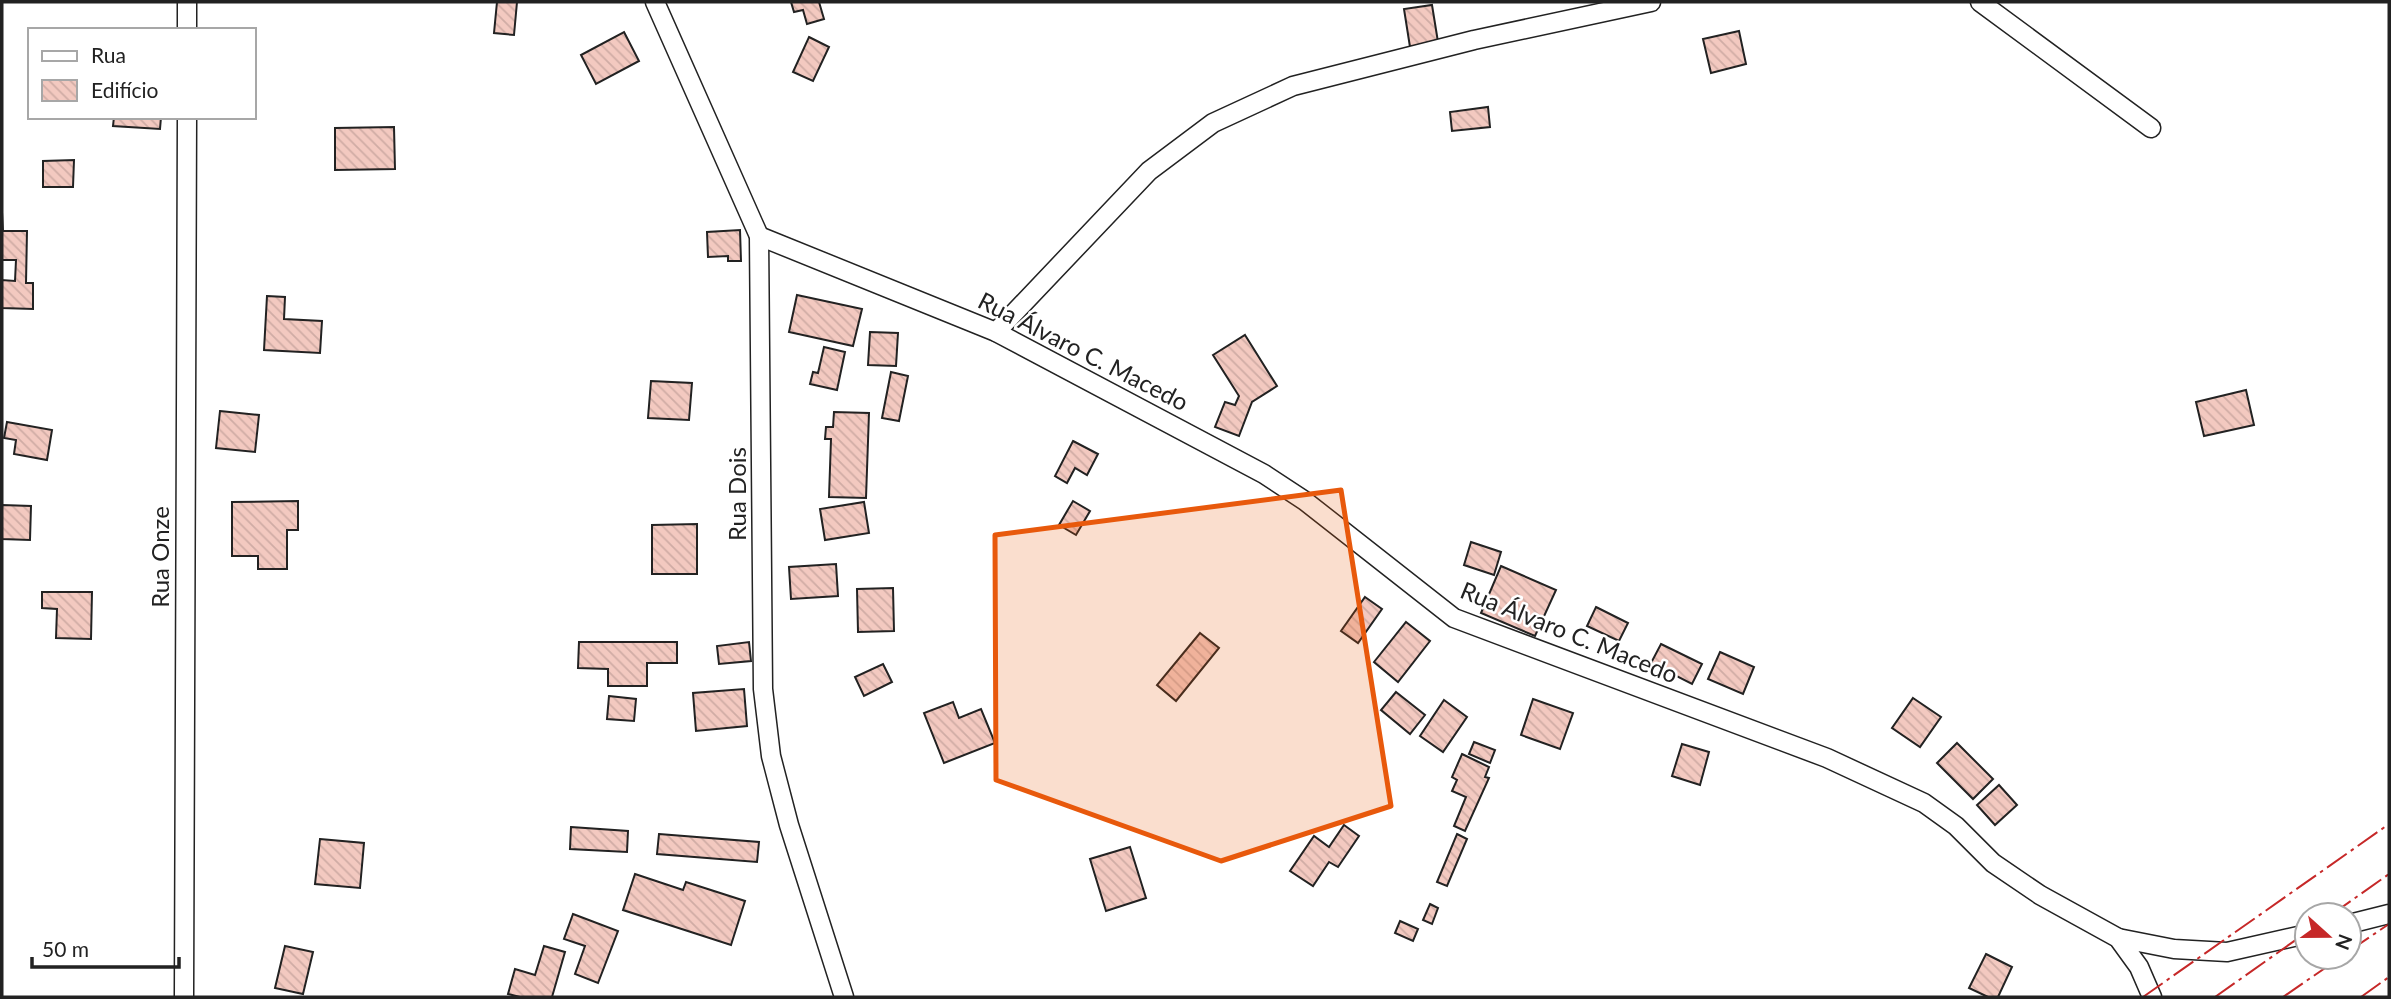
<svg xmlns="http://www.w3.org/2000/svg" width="2391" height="999" font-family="Lato,sans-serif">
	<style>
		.building { fill: url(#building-back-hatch); stroke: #222; stroke-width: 2 }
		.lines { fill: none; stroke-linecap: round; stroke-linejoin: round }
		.minor-casing { stroke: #222; stroke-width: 21 }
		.minor { stroke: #fff; stroke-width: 18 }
		.power { stroke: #c62828; stroke-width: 2; stroke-dasharray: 24 5 3.5 5; stroke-linecap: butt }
		.marked { fill: #e8590c; fill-opacity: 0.2; stroke: #e8590c; stroke-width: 5; stroke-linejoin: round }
		.labels { text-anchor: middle; stroke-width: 5; stroke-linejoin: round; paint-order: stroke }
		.street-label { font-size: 24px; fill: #222; stroke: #fff }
	</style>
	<defs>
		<pattern id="building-back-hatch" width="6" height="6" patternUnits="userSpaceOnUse" patternTransform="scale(1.75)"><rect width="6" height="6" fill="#f3c9c0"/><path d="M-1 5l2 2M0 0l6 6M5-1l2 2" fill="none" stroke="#d0aca5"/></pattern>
	</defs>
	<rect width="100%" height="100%" fill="#fff"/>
	<g class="building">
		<path d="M 497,2 L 517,2 L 514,35 L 494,33 Z"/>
		<path d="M 791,2 L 819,2 L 824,19 L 807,24 L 803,10 L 794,12 Z"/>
		<path d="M 1432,5 L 1438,42 L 1410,47 L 1404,9 Z"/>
		<path d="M 1739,31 L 1746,64 L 1711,73 L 1703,39 Z"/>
		<path d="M 624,32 L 639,61 L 596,84 L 581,55 Z"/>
		<path d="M 809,37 L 829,47 L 813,81 L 793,72 Z"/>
		<path d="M 1488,107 L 1490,127 L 1452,131 L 1450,112 Z"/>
		<path d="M 114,117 L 161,117 L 160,129 L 113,126 Z"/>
		<path d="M 394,127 L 395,169 L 335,170 L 335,128 Z"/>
		<path d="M 74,160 L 73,187 L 43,187 L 43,161 Z"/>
		<path d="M 2,212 L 3,231 L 27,231 L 26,283 L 33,283 L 33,309 L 2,308 L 2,280 L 15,281 L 16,260 L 2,260 Z"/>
		<path d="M 740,230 L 741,261 L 728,261 L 728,256 L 708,257 L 707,232 Z"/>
		<path d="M 797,295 L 862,309 L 853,346 L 789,332 Z"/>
		<path d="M 267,296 L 285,297 L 284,319 L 322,321 L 320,353 L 264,350 Z"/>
		<path d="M 870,332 L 898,333 L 896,366 L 868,365 Z"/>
		<path d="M 1245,335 L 1277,386 L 1252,402 L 1239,436 L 1215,427 L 1225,402 L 1235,405 L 1239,396 L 1213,355 Z"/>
		<path d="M 824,347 L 845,352 L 837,390 L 810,384 L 813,372 L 818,373 Z"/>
		<path d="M 891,372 L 908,376 L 899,421 L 882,418 Z"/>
		<path d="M 651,381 L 692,383 L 689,420 L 648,418 Z"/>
		<path d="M 2246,390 L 2254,425 L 2204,436 L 2196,402 Z"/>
		<path d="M 220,411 L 259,415 L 255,452 L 216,448 Z"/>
		<path d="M 834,412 L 869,413 L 866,498 L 829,497 L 831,439 L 825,439 L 826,427 L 833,427 Z"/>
		<path d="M 7,422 L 52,430 L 47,460 L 14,454 L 16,440 L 4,438 Z"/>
		<path d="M 1073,441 L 1098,454 L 1087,475 L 1075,468 L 1067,483 L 1055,476 Z"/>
		<path d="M 298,501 L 298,530 L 287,530 L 287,569 L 258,569 L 258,556 L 232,556 L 232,502 Z"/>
		<path d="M 1073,501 L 1090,511 L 1076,535 L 1059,525 Z"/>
		<path d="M 864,502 L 869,533 L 825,540 L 820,509 Z"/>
		<path d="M 2,505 L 31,506 L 30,540 L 2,539 Z"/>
		<path d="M 697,524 L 697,574 L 652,574 L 652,525 Z"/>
		<path d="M 1471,542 L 1501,552 L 1494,575 L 1464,565 Z"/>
		<path d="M 836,564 L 838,596 L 791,599 L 789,567 Z"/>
		<path d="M 1501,566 L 1556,590 L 1535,636 L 1481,613 Z"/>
		<path d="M 893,588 L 894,631 L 858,632 L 857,589 Z"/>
		<path d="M 42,592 L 92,592 L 91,639 L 56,638 L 57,609 L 42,608 Z"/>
		<path d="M 1365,597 L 1382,609 L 1358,643 L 1341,631 Z"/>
		<path d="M 1596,607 L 1628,623 L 1619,641 L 1587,626 Z"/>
		<path d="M 1406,622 L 1430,641 L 1398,682 L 1374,662 Z"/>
		<path d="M 1200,633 L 1219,648 L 1176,701 L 1157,685 Z"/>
		<path d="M 579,642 L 677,642 L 677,663 L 647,663 L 647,686 L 608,686 L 608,669 L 578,668 Z"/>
		<path d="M 749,642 L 751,661 L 719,664 L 717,646 Z"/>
		<path d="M 1661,644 L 1702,664 L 1692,684 L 1651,663 Z"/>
		<path d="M 1720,652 L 1754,667 L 1743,694 L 1708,679 Z"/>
		<path d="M 883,664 L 892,682 L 864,696 L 855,677 Z"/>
		<path d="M 744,689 L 747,726 L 696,731 L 693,693 Z"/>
		<path d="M 1396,692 L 1425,715 L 1410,734 L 1381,710 Z"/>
		<path d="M 609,696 L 636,699 L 634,721 L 607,719 Z"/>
		<path d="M 1913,698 L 1941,717 L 1920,747 L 1892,728 Z"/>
		<path d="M 1533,699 L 1573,713 L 1560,749 L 1521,735 Z"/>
		<path d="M 1444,700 L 1467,717 L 1443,752 L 1420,736 Z"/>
		<path d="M 953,702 L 959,718 L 981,709 L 995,743 L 944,763 L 924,713 Z"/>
		<path d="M 1474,742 L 1495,750 L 1490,763 L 1469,754 Z"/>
		<path d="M 1957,743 L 1993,779 L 1973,799 L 1937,763 Z"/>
		<path d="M 1682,744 L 1709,752 L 1700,785 L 1672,776 Z"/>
		<path d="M 1462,754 L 1489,767 L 1485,777 L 1489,778 L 1465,831 L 1454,826 L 1466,797 L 1452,791 L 1457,780 L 1452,777 Z"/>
		<path d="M 1999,785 L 2017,805 L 1995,825 L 1977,805 Z"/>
		<path d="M 1344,825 L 1359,836 L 1338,867 L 1329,862 L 1313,886 L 1290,871 L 1314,836 L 1329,847 Z"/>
		<path d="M 571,827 L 628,831 L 627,852 L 570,849 Z"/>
		<path d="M 659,834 L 759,842 L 757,862 L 657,854 Z"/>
		<path d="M 1457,834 L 1467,839 L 1447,886 L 1437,882 Z"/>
		<path d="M 320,839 L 364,843 L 360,888 L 315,884 Z"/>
		<path d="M 1130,847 L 1146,898 L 1106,911 L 1090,859 Z"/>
		<path d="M 635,874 L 683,890 L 686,882 L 745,901 L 731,945 L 623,910 Z"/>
		<path d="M 1430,904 L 1438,908 L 1432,924 L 1423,920 Z"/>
		<path d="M 573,914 L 618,931 L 598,983 L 575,974 L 585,946 L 564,939 Z"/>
		<path d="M 1400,921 L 1418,929 L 1413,941 L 1395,933 Z"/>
		<path d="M 285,946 L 313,952 L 303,994 L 275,988 Z"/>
		<path d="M 544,946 L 565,952 L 552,997 L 520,997 L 508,994 L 515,969 L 535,975 Z"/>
		<path d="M 1986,954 L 2012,967 L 1998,997 L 1988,997 L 1969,988 Z"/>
	</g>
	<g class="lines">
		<defs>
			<g id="minor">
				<path d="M 655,2 L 759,236 L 763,689 L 771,756 L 789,825 L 844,997"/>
				<path d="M 1980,2 L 2151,128"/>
				<path d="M 187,30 L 187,2"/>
				<path d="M 759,236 L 996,332 L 1264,474 L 1305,501 L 1454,618 L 1827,758 L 1924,803 L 1956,826 L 1993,863 L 2040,895 L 2118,938 L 2139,967 L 2152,997"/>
				<path d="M 996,332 L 1149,171 L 1213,123 L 1293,86 L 1474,40 L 1651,2"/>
				<path d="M 2349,924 L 2389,914"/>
				<path d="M 2118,938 L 2174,949 L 2227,952 L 2307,934"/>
				<path d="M 184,997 L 187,117"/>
			</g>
		</defs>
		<use href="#minor" class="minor-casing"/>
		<use href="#minor" class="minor"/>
		<g class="power">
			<path d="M 2331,915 L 2389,874"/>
			<path d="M 2349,951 L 2389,924"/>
			<path d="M 2143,997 L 2389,824"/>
			<path d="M 2215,997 L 2307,932"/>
			<path d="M 2283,997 L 2341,957"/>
			<path d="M 2361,997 L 2389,977"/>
		</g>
	</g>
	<path class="marked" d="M 1341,490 L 1391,806 L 1221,861 L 996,780 L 995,535 Z"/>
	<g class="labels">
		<g class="street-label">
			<text transform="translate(1083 352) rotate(27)" y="8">Rua Álvaro C. Macedo</text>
			<text transform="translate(738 494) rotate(-90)" y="8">Rua Dois</text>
			<text transform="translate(161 557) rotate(-90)" y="8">Rua Onze</text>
			<text transform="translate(1569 633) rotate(22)" y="8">Rua Álvaro C. Macedo</text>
		</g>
	</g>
	<rect width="2391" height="999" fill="none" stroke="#222222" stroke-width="7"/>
	<rect x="28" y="28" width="228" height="91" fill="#ffffff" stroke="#a7a7a7" stroke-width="2"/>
	<rect x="42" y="51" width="35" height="10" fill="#ffffff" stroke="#a7a7a7" stroke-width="2"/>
	<text x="91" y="63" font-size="21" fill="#222222">Rua</text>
	<rect x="42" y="80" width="35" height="21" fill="url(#building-back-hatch)" stroke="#a7a7a7" stroke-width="2"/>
	<text x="91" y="98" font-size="21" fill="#222222">Edifício</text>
	<g transform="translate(2328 936) rotate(111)"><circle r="33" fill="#ffffff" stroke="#a7a7a7" stroke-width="2"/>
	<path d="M0-5L12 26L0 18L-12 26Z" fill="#c62828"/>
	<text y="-10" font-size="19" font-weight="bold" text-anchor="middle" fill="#222222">N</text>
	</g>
	<path d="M32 957v10h147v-10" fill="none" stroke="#222222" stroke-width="3.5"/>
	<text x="42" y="957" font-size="21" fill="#222222" stroke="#ffffff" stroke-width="5" paint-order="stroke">50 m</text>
</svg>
